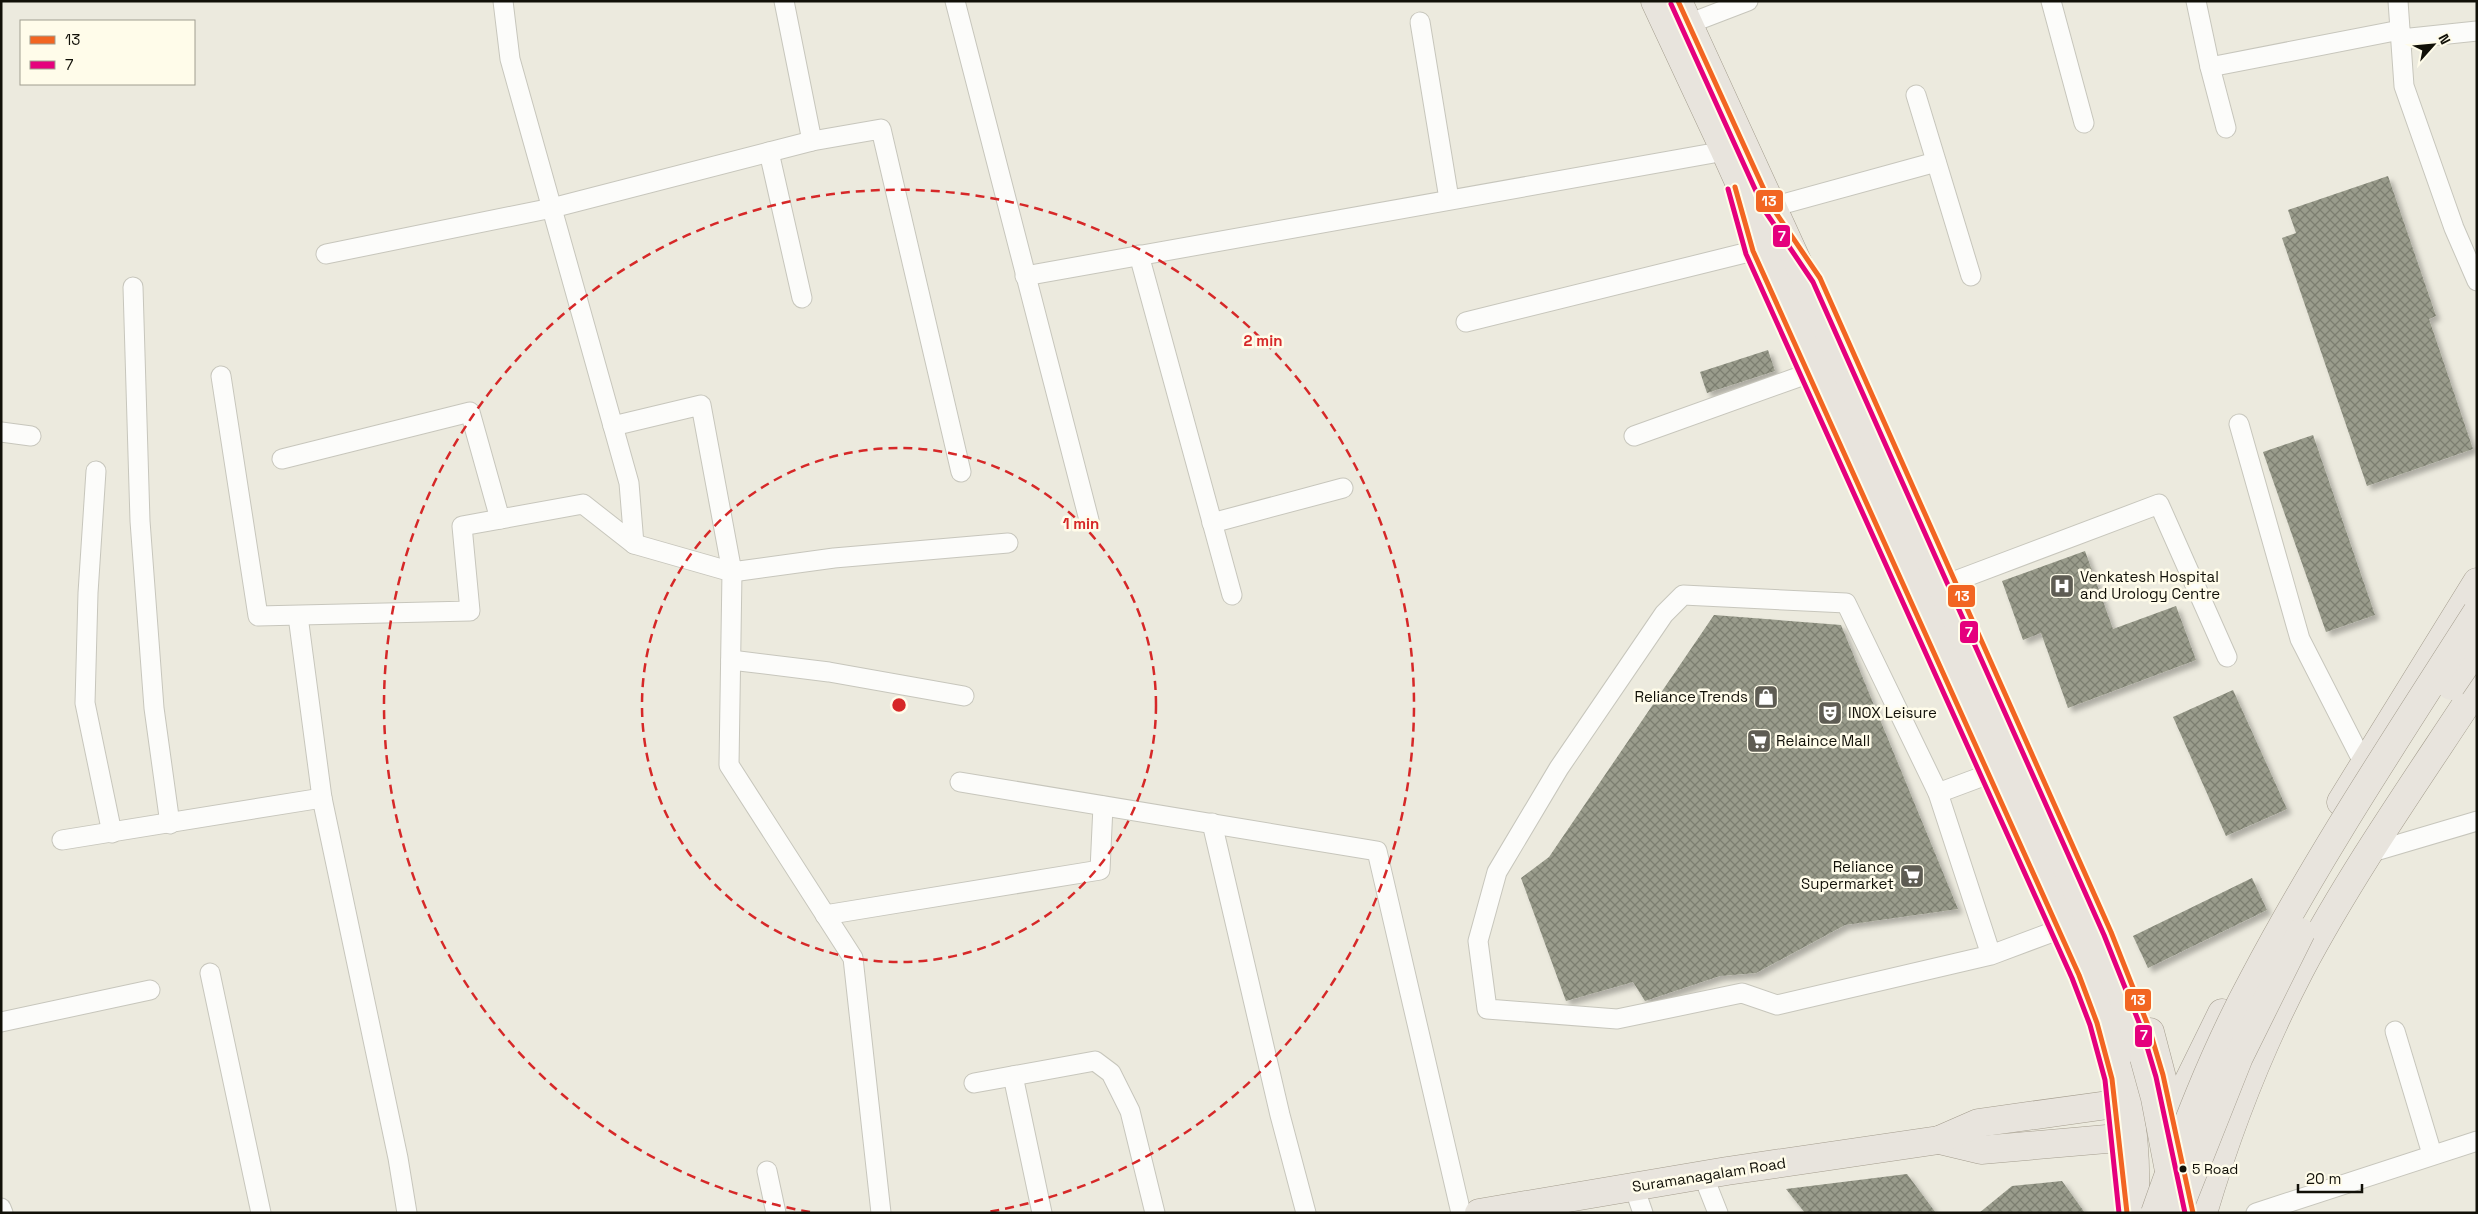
<svg xmlns="http://www.w3.org/2000/svg" width="2478" height="1214" font-family="'Space Grotesk',sans-serif">
	<style>
		.building { fill: url(#building-cross-hatch); filter: url(#shadow) }
		.lines { fill: none; stroke-linecap: round; stroke-linejoin: round }
		.street-casing { stroke: #c7c6bc; stroke-width: 21 }
		.primary-casing { stroke: #a49d8e; stroke-width: 29 }
		.street { stroke: #fcfcfa; stroke-width: 19 }
		.primary { stroke: #e8e4dd; stroke-width: 28 }
		.primary-bridge-casing { stroke: #a49d8e; stroke-width: 29; stroke-linecap: butt }
		.primary-bridge { stroke: #e8e4dd; stroke-width: 28 }
		.bus-1-casing { stroke: #fffcea; stroke-width: 9 }
		.bus-2-casing { stroke: #fffcea; stroke-width: 9 }
		.bus-1 { stroke: #f26522; stroke-width: 5 }
		.bus-2 { stroke: #e5007d; stroke-width: 5 }
		.ring { fill: none; stroke: #d62828; stroke-width: 2.5; stroke-dasharray: 9 6 }
		.bus-dot { fill: #111008; stroke: #fffcea; stroke-width: 2 }
		.labels { text-anchor: middle; stroke-width: 5; stroke-linejoin: round; paint-order: stroke }
		.bus-label { font-size: 14px; fill: #111008; stroke: #fffcea; text-anchor: start }
		.poi-label { font-size: 15px; fill: #111008; stroke: #fffcea; text-anchor: start }
		.street-label { font-size: 15px; fill: #111008; stroke: #fffcea }
		.centre { fill: #d62828; stroke: #fffcea; stroke-width: 2.5 }
		.ring-label { font-size: 15px; text-anchor: middle; font-weight: bold; fill: #d62828; stroke: #fffcea; stroke-width: 5; stroke-linejoin: round; paint-order: stroke }
		.line-badge { stroke: #fffcea; stroke-width: 2 }
		.badge-label { font-size: 14px; text-anchor: middle; font-weight: bold; fill: #fff }
	</style>
	<defs>
		<pattern id="building-cross-hatch" width="8" height="8" patternUnits="userSpaceOnUse" patternTransform="scale(1.25)"><rect width="8" height="8" fill="#9a9c8c"/><path d="M0 0l8 8M0 8l8-8" fill="none" stroke="#7c7e70"/></pattern>
		<filter id="shadow"><feDropShadow dx="4.5" dy="4.5" stdDeviation="2.5" flood-color="#0004"/></filter>
	</defs>
	<rect width="100%" height="100%" fill="#eceade"/>
	<g class="building">
		<path d="M 2388,176 L 2436,316 L 2429,319 L 2473,449 L 2367,486 L 2282,238 L 2296,233 L 2288,210 Z"/>
		<path d="M 1768,350 L 1775,371 L 1707,393 L 1700,372 Z"/>
		<path d="M 2313,435 L 2375,615 L 2326,632 L 2263,452 Z"/>
		<path d="M 2085,551 L 2113,629 L 2176,606 L 2196,660 L 2068,708 L 2041,633 L 2023,640 L 2002,581 Z"/>
		<path d="M 1714,615 L 1841,625 L 1958,909 L 1845,925 L 1756,973 L 1720,976 L 1645,1001 L 1633,982 L 1566,1001 L 1521,878 L 1549,857 Z"/>
		<path d="M 2233,690 L 2287,809 L 2226,836 L 2173,717 Z"/>
		<path d="M 2252,878 L 2267,910 L 2148,968 L 2133,936 Z"/>
		<path d="M 1907,1174 L 1936,1213 L 1805,1213 L 1786,1189 Z"/>
		<path d="M 2062,1181 L 2085,1213 L 1979,1213 L 2012,1186 Z"/>
	</g>
	<g class="lines">
		<defs>
			<g id="street">
				<path d="M 503,1 L 510,59 L 629,483 L 634,544"/>
				<path d="M 955,1 L 1089,520"/>
				<path d="M 2051,1 L 2084,123"/>
				<path d="M 2196,1 L 2210,67 L 2226,128"/>
				<path d="M 2398,1 L 2404,86 L 2454,228 L 2477,281"/>
				<path d="M 1420,22 L 1449,199"/>
				<path d="M 1688,24 L 1748,1"/>
				<path d="M 2401,39 L 2477,31"/>
				<path d="M 2210,67 L 2400,30"/>
				<path d="M 1916,95 L 1971,276"/>
				<path d="M 812,141 L 881,129 L 961,472"/>
				<path d="M 769,152 L 802,298"/>
				<path d="M 1772,207 L 1936,162"/>
				<path d="M 326,254 L 552,208 L 812,141 L 784,1"/>
				<path d="M 1139,255 L 1232,595"/>
				<path d="M 1025,276 L 1725,151"/>
				<path d="M 133,287 L 140,521 L 154,708 L 170,824"/>
				<path d="M 1466,322 L 1753,251"/>
				<path d="M 221,376 L 258,616 L 470,611 L 462,526 L 583,504 L 634,544 L 732,572 L 729,765 L 853,958 L 881,1213"/>
				<path d="M 2239,424 L 2300,639 L 2364,764"/>
				<path d="M 613,426 L 701,405 L 732,572 L 834,558 L 1008,543"/>
				<path d="M 1,432 L 31,436"/>
				<path d="M 1634,436 L 1807,374"/>
				<path d="M 282,459 L 470,412 L 500,519"/>
				<path d="M 96,471 L 88,593 L 85,703 L 112,833"/>
				<path d="M 1212,523 L 1343,488"/>
				<path d="M 1955,581 L 2159,504 L 2227,657"/>
				<path d="M 298,616 L 322,798 L 398,1158 L 407,1213"/>
				<path d="M 731,660 L 829,672 L 964,696"/>
				<path d="M 960,782 L 1377,851 L 1461,1213"/>
				<path d="M 1938,793 L 1989,774"/>
				<path d="M 1212,823 L 1280,1115 L 1306,1213"/>
				<path d="M 62,840 L 322,798"/>
				<path d="M 2369,853 L 2477,821"/>
				<path d="M 825,915 L 1100,870 L 1103,806"/>
				<path d="M 1991,955 L 1938,793 L 1846,603 L 1683,595 L 1664,614 L 1559,768 L 1497,872 L 1478,941 L 1487,1009 L 1617,1019 L 1742,993 L 1777,1005 L 1991,955 L 2058,930"/>
				<path d="M 210,973 L 261,1213"/>
				<path d="M 1,1022 L 150,990"/>
				<path d="M 2395,1031 L 2432,1154"/>
				<path d="M 1013,1076 L 1042,1213"/>
				<path d="M 974,1083 L 1095,1061 L 1111,1073 L 1130,1111 L 1155,1213"/>
				<path d="M 767,1171 L 776,1213"/>
				<path d="M 1703,1175 L 1718,1213"/>
				<path d="M 1634,1187 L 1643,1213"/>
				<path d="M 1,1208 L 3,1213"/>
				<path d="M 2256,1213 L 2477,1141"/>
			</g>
			<g id="primary">
				<path d="M 1655,1 L 1725,151 L 1935,618 L 2096,987 C 2124,1059 2140,1135 2134,1213"/>
				<path d="M 1678,1 L 1808,285 L 2109,963 L 2129,1012 L 2144,1058"/>
				<path d="M 2341,802 L 2477,582"/>
				<path d="M 2150,1032 L 2172,1116"/>
				<path d="M 2169,1121 L 2222,1013"/>
				<path d="M 1939,1140 L 1981,1150 L 2118,1138"/>
				<path d="M 1479,1213 L 1727,1171 L 1939,1140 L 1978,1123 L 2115,1104"/>
				<path d="M 2203,1213 C 2227,1132 2261,1045 2300,970 C 2352,872 2416,781 2477,688"/>
			</g>
		</defs>
		<use href="#street" class="street-casing"/>
		<use href="#primary" class="primary-casing"/>
		<use href="#street" class="street"/>
		<use href="#primary" class="primary"/>
		<defs>
			<g id="primary-bridge">
				<path d="M 2451,686 L 2477,648"/>
				<path d="M 2144,1058 L 2155,1098 L 2169,1171"/>
				<path d="M 2155,1213 C 2183,1133 2213,1054 2253,980 C 2320,853 2400,733 2477,612"/>
				<path d="M 2177,1213 L 2239,1057 L 2301,932"/>
			</g>
		</defs>
		<use href="#primary-bridge" class="primary-bridge-casing"/>
		<use href="#primary-bridge" class="primary-bridge"/>
		<defs>
			<g id="bus-1">
				<path d="M 1678,1 L 1772,207 L 1820,278 L 2111,932 L 2149,1028 L 2163,1075 L 2193,1213"/>
				<path d="M 1735,187 L 1753,251 L 2079,975 L 2097,1023 L 2112,1079 L 2127,1213"/>
			</g>
			<g id="bus-2">
				<path d="M 1671,4 L 1765,211 L 1813,282 L 2104,935 L 2142,1030 L 2156,1077 L 2185,1213"/>
				<path d="M 1728,189 L 1746,254 L 2072,978 L 2090,1025 L 2105,1080 L 2119,1213"/>
			</g>
		</defs>
		<use href="#bus-1" class="bus-1-casing"/>
		<use href="#bus-2" class="bus-2-casing"/>
		<use href="#bus-1" class="bus-1"/>
		<use href="#bus-2" class="bus-2"/>
	</g>
	<g class="ring">
		<circle cx="899" cy="705" r="257"/>
		<path d="M810 1212A515 515 0 1 1 988 1212"/>
	</g>
	<defs>
		<symbol id="hospital-square" viewBox="-11 -11 22 22"><rect x="-9" y="-9" width="18" height="18" rx="4" fill="#5e5c53" stroke="#fffcea"/><path d="M-5-5h3v3.5h4V-5h3V5h-3V1.5h-4V5h-3Z" fill="#fff"/></symbol>
		<symbol id="shop-square" viewBox="-11 -11 22 22"><rect x="-9" y="-9" width="18" height="18" rx="4" fill="#5e5c53" stroke="#fffcea"/><path d="M-5-2.5h2.3a2.7 3.5 0 0 1 5.4 0H5L5.5 6h-11ZM-1.5-2.5h3a1.5 2.3 0 0 0-3 0Z" fill="#fff"/></symbol>
		<symbol id="theatre-square" viewBox="-11 -11 22 22"><rect x="-9" y="-9" width="18" height="18" rx="4" fill="#5e5c53" stroke="#fffcea"/><path d="M-5-5.5Q0-4 5-5.5V0Q5 5 0 6Q-5 5-5 0ZM-3.3-2.5H-1v1.5H-3.3ZM1-2.5H3.3v1.5H1ZM-2.8 1Q0 5.5 2.8 1Z" fill="#fff"/></symbol>
		<symbol id="supermarket-square" viewBox="-11 -11 22 22"><rect x="-9" y="-9" width="18" height="18" rx="4" fill="#5e5c53" stroke="#fffcea"/><path d="M-6-5.5h2.5l.6 2H6L4.5 2H-2.5L-4.4-4H-6ZM-1.5 3.2a1.3 1.3 0 1 0 .1 0ZM3 3.2a1.3 1.3 0 1 0 .1 0Z" fill="#fff"/></symbol>
	</defs>
	<g fill-rule="evenodd">
		<use href="#hospital-square" x="2048" y="572" width="28" height="28"/>
		<use href="#shop-square" x="1752" y="683" width="28" height="28"/>
		<use href="#theatre-square" x="1816" y="699" width="28" height="28"/>
		<use href="#supermarket-square" x="1745" y="727" width="28" height="28"/>
		<use href="#supermarket-square" x="1898" y="862" width="28" height="28"/>
	</g>
	<circle class="bus-dot" cx="2183" cy="1169" r="4.5"/>
	<g class="labels">
		<g class="bus-label">
			<text x="2192" y="1174">5 Road</text>
		</g>
		<g class="poi-label">
			<text x="2080" y="582">Venkatesh Hospital<tspan x="2080" dy="17">and Urology Centre</tspan></text>
			<text x="1748" y="702" text-anchor="end">Reliance Trends</text>
			<text x="1848" y="718">INOX Leisure</text>
			<text x="1776" y="746">Relaince Mall</text>
			<text x="1894" y="872" text-anchor="end">Reliance<tspan x="1894" dy="17">Supermarket</tspan></text>
		</g>
		<g class="street-label">
			<text transform="translate(1709 1175) rotate(-9)" y="5">Suramanagalam Road</text>
		</g>
	</g>
	<circle cx="899" cy="705" r="8" class="centre"/>
	<g class="ring-label">
		<text x="1263" y="346">2 min</text>
		<text x="1081" y="529">1 min</text>
	</g>
	<g class="line-badge">
		<rect x="1755" y="189" width="29" height="24" rx="5" fill="#f26522"/>
		<rect x="1772" y="224" width="19" height="24" rx="5" fill="#e5007d"/>
		<rect x="1947" y="584" width="29" height="24" rx="5" fill="#f26522"/>
		<rect x="1959" y="620" width="20" height="24" rx="5" fill="#e5007d"/>
		<rect x="2124" y="988" width="28" height="24" rx="5" fill="#f26522"/>
		<rect x="2134" y="1024" width="19" height="24" rx="5" fill="#e5007d"/>
	</g>
	<g class="badge-label">
		<text x="1769" y="206">13</text>
		<text x="1782" y="241">7</text>
		<text x="1962" y="601">13</text>
		<text x="1969" y="637">7</text>
		<text x="2138" y="1005">13</text>
		<text x="2144" y="1040">7</text>
	</g>
	<rect width="2478" height="1214" fill="none" stroke="#111008" stroke-width="5"/>
	<rect x="20" y="20" width="175" height="65" fill="#fffcea" stroke="#a09e90"/>
	<rect x="30" y="36" width="25" height="8" fill="#f26522" stroke="#a09e90"/>
	<text x="65" y="45" font-size="15" fill="#111008">13</text>
	<rect x="30" y="61" width="25" height="8" fill="#e5007d" stroke="#a09e90"/>
	<text x="65" y="70" font-size="15" fill="#111008">7</text>
	<g transform="translate(2433 45) rotate(63)" stroke="#fffcea" stroke-width="4" paint-order="stroke">
	<path d="M0-4L9 19L0 12L-9 19Z" fill="#111008"/>
	<text y="-8" font-size="14" font-weight="bold" text-anchor="middle" fill="#111008">N</text>
	</g>
	<path d="M2298 1184v8h64v-8" fill="none" stroke="#111008" stroke-width="2.5"/>
	<text x="2306" y="1184" font-size="15" fill="#111008" stroke="#fffcea" stroke-width="4" paint-order="stroke">20 m</text>
</svg>
